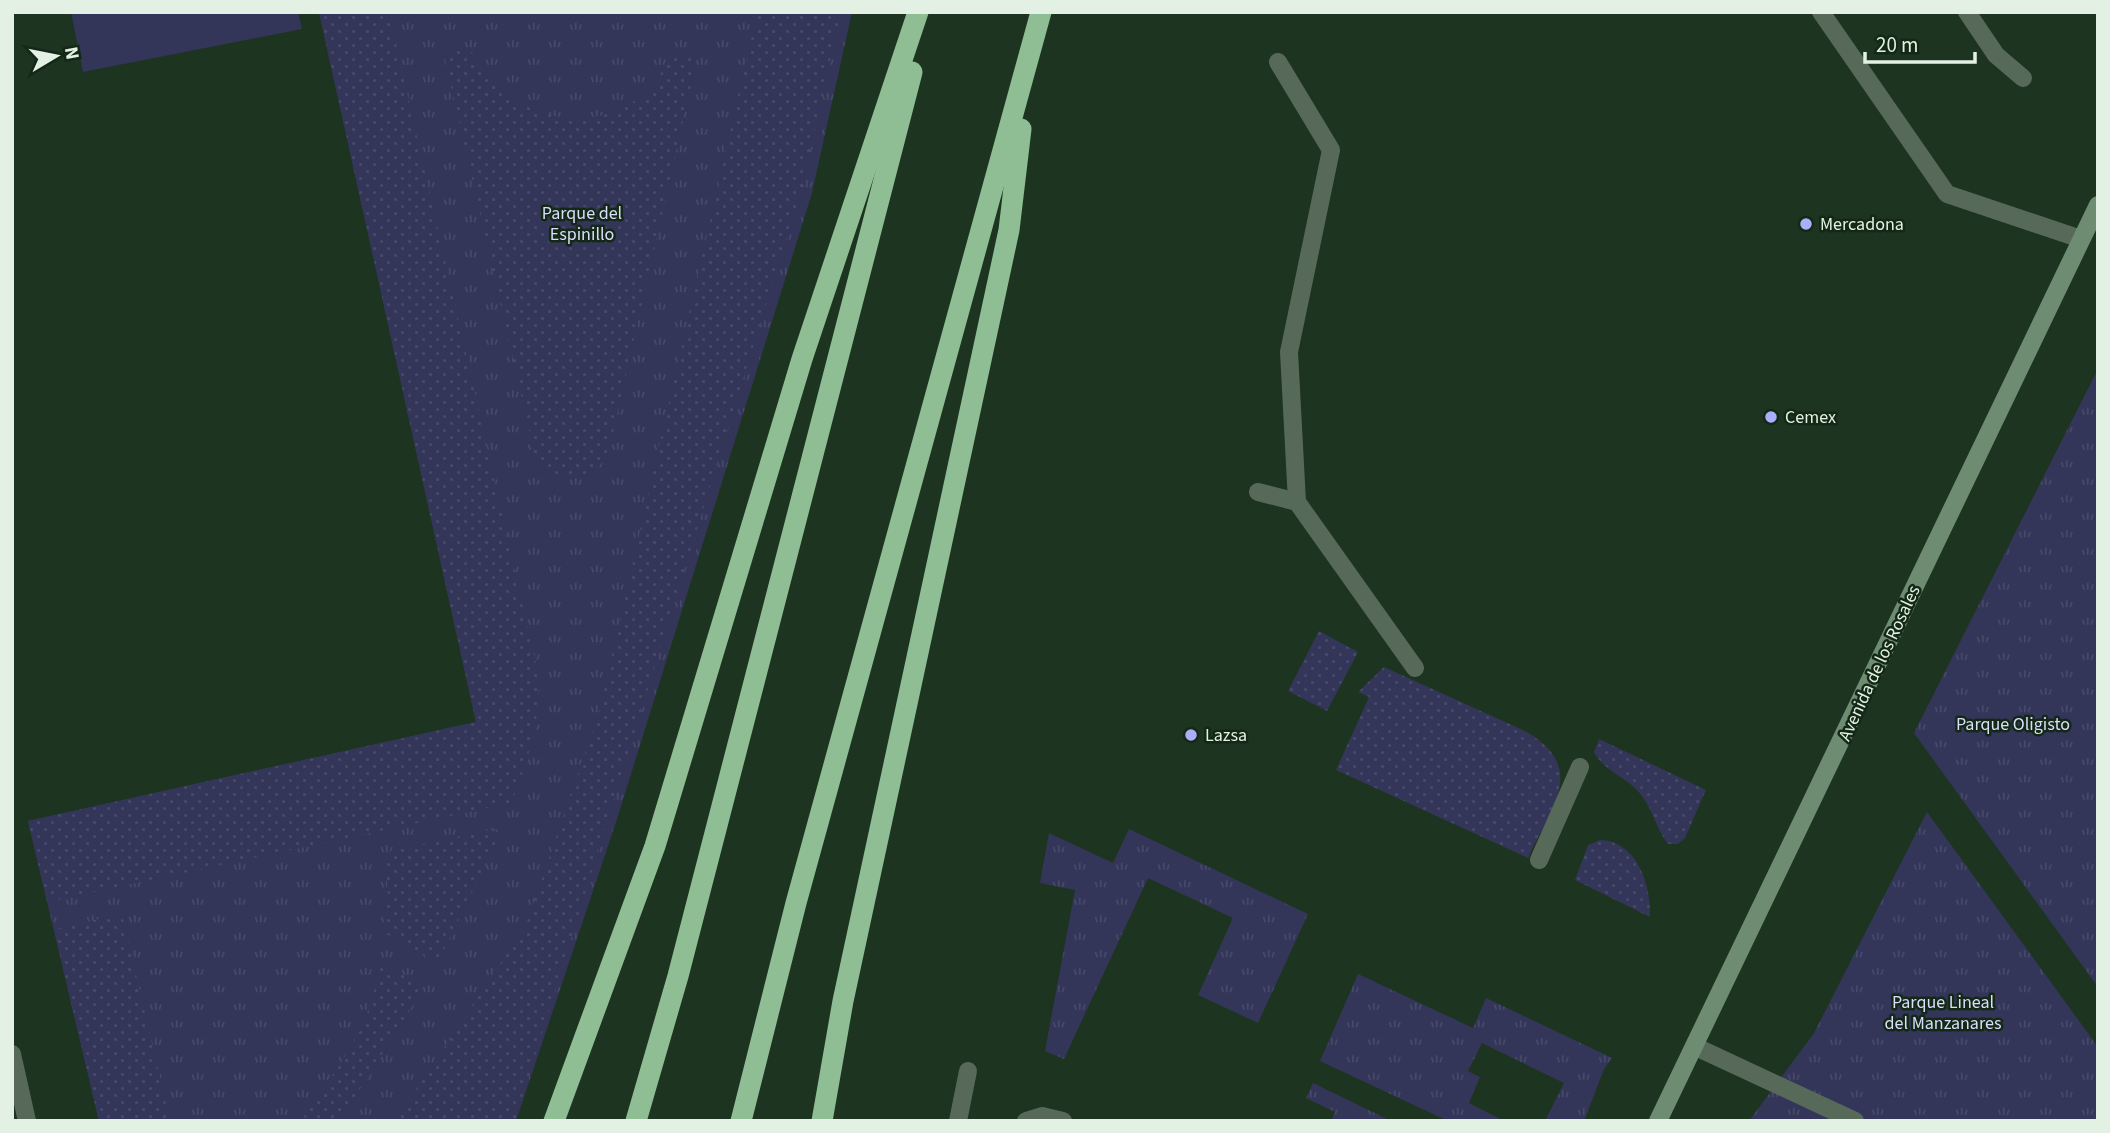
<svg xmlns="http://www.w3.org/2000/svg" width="2110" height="1133" font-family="'Source Sans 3',sans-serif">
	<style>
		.grass { fill: #333559 }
		.park { fill: url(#park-tufts) }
		.garden { fill: url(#garden-dots) }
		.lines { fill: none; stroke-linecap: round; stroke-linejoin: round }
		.lane { stroke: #576a59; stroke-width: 18 }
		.street { stroke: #576a59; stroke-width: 18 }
		.secondary { stroke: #6e8c71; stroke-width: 18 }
		.highway { stroke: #8fbd94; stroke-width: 21 }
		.poi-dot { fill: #abaffb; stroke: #132916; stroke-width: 2.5 }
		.labels { text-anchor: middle; stroke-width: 5; stroke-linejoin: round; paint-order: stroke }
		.park-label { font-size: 18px; fill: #daddfc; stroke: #132916 }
		.poi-label { font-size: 18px; fill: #e3f1e4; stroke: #132916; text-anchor: start }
		.street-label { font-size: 18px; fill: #e3f1e4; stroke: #132916 }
	</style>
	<defs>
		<pattern id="park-tufts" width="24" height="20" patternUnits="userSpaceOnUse" patternTransform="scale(1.75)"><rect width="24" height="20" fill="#333559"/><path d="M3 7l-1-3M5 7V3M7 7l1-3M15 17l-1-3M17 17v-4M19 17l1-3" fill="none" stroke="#474969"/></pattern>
		<pattern id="garden-dots" width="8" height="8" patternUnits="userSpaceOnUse" patternTransform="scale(1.75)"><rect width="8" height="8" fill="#333559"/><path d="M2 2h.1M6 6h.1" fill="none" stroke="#474969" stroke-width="1.8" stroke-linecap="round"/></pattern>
	</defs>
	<rect width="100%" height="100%" fill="#1d3420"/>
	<path class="grass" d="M 71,12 L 298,12 L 302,29 L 83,72 Z"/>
	<g class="park">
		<path d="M 319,12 L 852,12 L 812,193 L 617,819 L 516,1121 L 99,1121 L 28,821 L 476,722 Z"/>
		<path d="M 2098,369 L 2098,987 L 1914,733 Z"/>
		<path d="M 1927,812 L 2098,1047 L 2098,1121 L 1749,1121 L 1814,1033 Z"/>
		<path d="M 1129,829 L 1308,914 L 1258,1023 L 1198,995 L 1233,918 L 1148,878 L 1064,1059 L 1045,1051 L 1075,890 L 1040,883 L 1049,833 L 1113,863 Z"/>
		<path d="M 1358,974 L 1473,1028 L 1486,998 L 1612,1058 L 1604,1069 L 1584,1121 L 1545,1121 L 1564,1083 L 1482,1043 L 1468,1071 L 1480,1077 L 1469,1103 L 1504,1121 L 1448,1121 L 1320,1061 Z"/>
		<path d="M 1313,1083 L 1391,1121 L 1331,1121 L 1335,1112 L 1306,1098 Z"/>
	</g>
	<g class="garden">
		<path d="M 319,12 L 389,12 L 538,673 C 542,719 528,760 511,803 L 47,902 L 28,821 L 476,722 Z"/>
		<path d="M 757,12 L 841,12 L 801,191 L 515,1121 L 395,1121 L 526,925 L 599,713 Z"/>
		<path d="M 466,47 C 481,59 486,77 500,89 C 541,125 607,130 648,90 C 658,81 665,65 673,54 L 697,58 L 608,455 C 588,486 555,486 535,456 L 445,60 L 451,51 Z"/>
		<path d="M 1319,631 L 1358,652 L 1327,711 L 1288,691 Z"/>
		<path d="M 1384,667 L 1527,732 C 1588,769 1551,807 1528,858 L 1336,770 L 1369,697 L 1358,692 Z"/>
		<path d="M 1599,739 L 1706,790 L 1685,838 L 1678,844 L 1668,844 C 1655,827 1652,806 1638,791 C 1625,777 1602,769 1594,752 Z"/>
		<path d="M 495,829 L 499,838 L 439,960 L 433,961 L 383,932 L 388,895 L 384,856 L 390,851 Z"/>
		<path d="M 1600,840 C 1637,841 1651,885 1650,917 L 1575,880 L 1588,845 Z"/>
		<path d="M 122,914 L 170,1121 L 99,1121 L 54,929 Z"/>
		<path d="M 386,967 L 418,982 L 420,994 L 340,1121 L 305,1121 L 304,1114 C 333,1076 376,1019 377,969 Z"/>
	</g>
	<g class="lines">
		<g class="lane">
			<path d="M 1821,12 L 1947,194 L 2081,239"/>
			<path d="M 1967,12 L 1996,55 L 2023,78"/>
			<path d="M 1278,62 L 1331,150 L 1289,352 L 1297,502"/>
			<path d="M 1258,492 L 1297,502 L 1415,668"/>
			<path d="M 1539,860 L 1580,767"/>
			<path d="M 958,1121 L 968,1071"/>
			<path d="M 1026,1121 L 1042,1116 L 1063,1121"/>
		</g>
		<g class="street">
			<path d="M 1696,1047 L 1855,1121"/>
			<path d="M 12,1054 L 27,1121"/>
		</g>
		<path class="secondary" d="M 1658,1121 L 2098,205"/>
		<g class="highway">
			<path d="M 554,1121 L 655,846 L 802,359 L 918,12"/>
			<path d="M 636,1121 L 678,976 L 912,72"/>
			<path d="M 741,1121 L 796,903 L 1041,12"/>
			<path d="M 822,1121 L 843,1001 L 1009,230 L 1021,129"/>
		</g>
	</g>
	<g class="poi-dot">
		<circle cx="1806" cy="224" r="7"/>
		<circle cx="1771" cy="417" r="7"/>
		<circle cx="1191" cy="735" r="7"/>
	</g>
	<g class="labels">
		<g class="park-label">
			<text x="582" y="219">Parque del<tspan x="582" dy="21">Espinillo</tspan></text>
			<text x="2013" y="730">Parque Oligisto</text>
			<text x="1943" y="1008">Parque Lineal<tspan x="1943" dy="21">del Manzanares</tspan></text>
		</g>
		<g class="poi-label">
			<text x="1820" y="230">Mercadona</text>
			<text x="1785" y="423">Cemex</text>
			<text x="1205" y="741">Lazsa</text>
		</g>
		<g class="street-label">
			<text transform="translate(1879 663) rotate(-65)" y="6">Avenida de los Rosales</text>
		</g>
	</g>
	<rect width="2110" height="1133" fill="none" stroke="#e3f1e4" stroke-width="28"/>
	<g transform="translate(56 56) rotate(80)" stroke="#132916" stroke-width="5" paint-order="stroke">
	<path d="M0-5L12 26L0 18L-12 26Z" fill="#e3f1e4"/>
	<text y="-10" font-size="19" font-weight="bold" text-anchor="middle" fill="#e3f1e4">N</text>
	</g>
	<path d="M1865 52v10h110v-10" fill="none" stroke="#e3f1e4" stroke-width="3.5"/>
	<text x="1876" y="52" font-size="21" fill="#e3f1e4" stroke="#132916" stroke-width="5" paint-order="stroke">20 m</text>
</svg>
